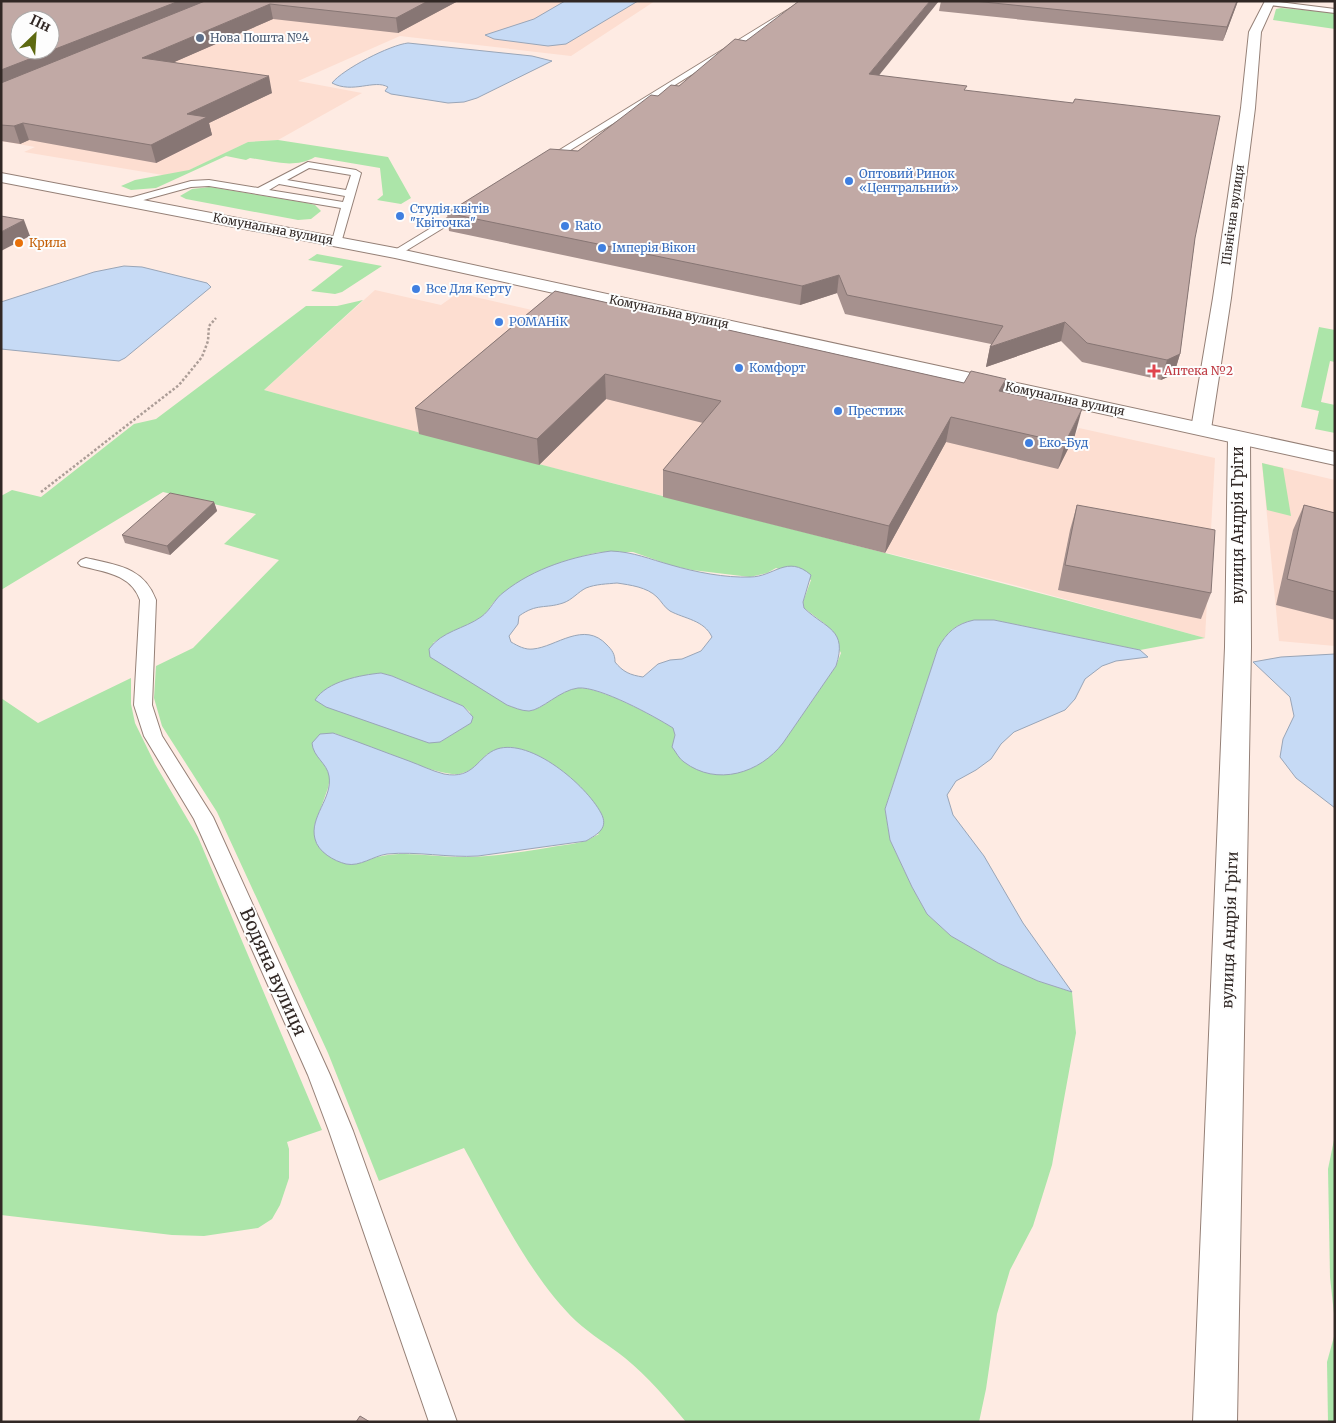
<svg xmlns="http://www.w3.org/2000/svg" width="1336" height="1423" font-family="Merriweather,serif">
	<style>
		.built { fill: #fdded1 }
		.green { fill: #ace5a9; fill-rule: evenodd }
		.water { fill: #c6daf5; stroke: #99a5b7; fill-rule: evenodd }
		.lines { fill: none; stroke-linecap: round; stroke-linejoin: round }
		.service-casing { stroke: #958077; stroke-width: 2 }
		.minor-casing { stroke: #958077; stroke-width: 2 }
		.secondary-casing { stroke: #958077; stroke-width: 2 }
		.path { stroke: #ac9d97; stroke-width: 2.5; stroke-dasharray: 2.5 2; stroke-linecap: butt }
		.service { fill: #fff; fill-rule: evenodd }
		.minor { fill: #fff; fill-rule: evenodd }
		.secondary { fill: #fff; fill-rule: evenodd }
		.wall { fill: #a6918e }
		.shaded-wall { fill: #877674 }
		.building { fill: #c1a9a5; stroke: #877674; fill-rule: evenodd }
		.service-dot { fill: #5c6f8a; stroke: #fdfdfd; stroke-width: 2 }
		.shop-dot { fill: #3f7fe0; stroke: #fdfdfd; stroke-width: 2 }
		.food-dot { fill: #e8710a; stroke: #fdfdfd; stroke-width: 2 }
		.health-dot { fill: #e0444e; stroke: #fdfdfd; stroke-width: 2 }
		.labels { text-anchor: middle; stroke-width: 4; stroke-linejoin: round; paint-order: stroke }
		.far-service-label { font-size: 12px; fill: #4e5e75; stroke: #fdfdfd; text-anchor: start }
		.far-shop-label { font-size: 12px; fill: #366cbe; stroke: #fdfdfd; text-anchor: start }
		.far-street-label { font-size: 12px; fill: #312825; stroke: #fdfdfd }
		.far-food-label { font-size: 12px; fill: #c56008; stroke: #fdfdfd; text-anchor: start }
		.far-health-label { font-size: 12px; fill: #be3a42; stroke: #fdfdfd; text-anchor: start }
		.street-label { font-size: 15px; fill: #312825; stroke: #fdfdfd }
		.near-street-label { font-size: 18px; fill: #312825; stroke: #fdfdfd }
	</style>
	<rect width="100%" height="100%" fill="#feebe3"/>
	<g class="built">
		<path d="M 266,1 L 655,1 L 571,56 L 400,36 L 298,81 L 362,93 L 278,140 L 248,142 L 175,177 L 24,152 L 35,147 L 1,141 L 1,110 Z"/>
		<path d="M 375,290 L 441,305 L 458,293 L 1075,435 L 1079,428 L 1215,458 L 1205,638 L 1014,585 L 415,433 L 264,390 Z"/>
		<path d="M 1262,463 L 1335,480 L 1335,646 L 1279,641 Z"/>
	</g>
	<g class="green">
		<path d="M 1281,8 L 1335,13 L 1335,29 L 1273,20 L 1276,9 Z"/>
		<path d="M 278,140 L 388,157 L 411,198 L 401,204 L 377,200 L 383,195 L 380,168 L 315,157 C 294,169 272,161 250,158 L 246,160 L 226,156 L 156,188 L 131,190 L 121,186 L 135,180 L 189,170 L 248,142 Z"/>
		<path d="M 210,187 L 307,203 L 315,205 L 321,211 L 311,219 L 298,220 L 186,199 L 180,196 L 192,189 Z"/>
		<path d="M 317,254 L 382,266 L 342,292 L 335,294 L 311,291 L 343,266 L 308,260 Z"/>
		<path d="M 363,300 L 264,390 C 576,478 893,551 1205,638 L 1140,650 L 994,620 C 965,620 953,622 938,648 L 885,809 L 890,840 L 912,887 L 927,914 L 951,936 L 998,963 L 1038,981 L 1072,992 L 1076,1033 L 1052,1165 L 1033,1226 L 1010,1270 L 997,1314 L 986,1389 L 979,1422 L 686,1422 C 667,1399 648,1377 625,1358 C 609,1345 591,1335 576,1321 C 530,1277 495,1204 464,1148 L 379,1181 L 328,1053 L 217,812 L 162,726 L 154,698 L 156,666 L 193,648 L 279,560 L 224,544 L 256,514 L 163,492 L 1,590 L 1,496 L 12,490 L 41,497 L 134,424 L 156,419 L 306,306 L 337,306 ZM 600,552 L 633,552 L 673,566 L 692,570 L 750,577 L 767,573 L 776,568 L 811,580 L 803,602 L 804,608 L 825,624 L 841,653 L 836,666 L 783,743 L 673,747 L 675,735 L 674,728 C 654,716 599,686 578,688 C 560,690 542,710 529,711 C 521,711 513,707 507,705 L 433,643 C 448,632 466,628 481,617 C 488,613 490,605 496,600 C 527,574 561,560 600,552 ZM 381,673 L 392,676 L 463,706 L 470,712 L 471,723 L 440,742 L 353,678 ZM 334,733 C 358,742 438,777 459,774 C 472,771 480,764 487,754 L 599,834 L 586,841 L 572,844 C 536,849 496,858 460,857 C 426,857 393,847 361,863 L 314,827 L 328,788 L 330,778 L 328,771 Z"/>
		<path d="M 1319,327 L 1335,330 L 1335,362 L 1330,361 L 1321,402 L 1335,405 L 1335,433 L 1315,429 L 1319,411 L 1301,407 Z"/>
		<path d="M 1262,463 L 1283,468 L 1291,516 L 1267,510 Z"/>
		<path d="M 131,678 L 131,704 L 135,723 L 155,764 L 198,837 L 322,1130 L 287,1142 L 289,1149 L 289,1178 L 280,1205 L 272,1219 L 258,1228 L 204,1236 L 172,1235 L 1,1215 L 1,698 L 38,723 Z"/>
		<path d="M 1335,1135 L 1335,1323 L 1330,1277 L 1328,1169 Z"/>
		<path d="M 1335,1333 L 1335,1422 L 1328,1422 L 1327,1362 Z"/>
	</g>
	<g class="water">
		<path d="M 565,1 L 638,1 L 566,44 L 548,46 L 494,39 L 485,35 L 534,19 Z"/>
		<path d="M 408,43 L 532,56 L 552,61 L 477,98 L 464,102 L 448,103 L 391,94 L 385,91 L 388,87 C 374,79 353,94 332,83 C 343,69 390,45 408,43 Z"/>
		<path d="M 124,266 L 142,267 L 207,283 L 211,287 L 125,358 L 119,361 L 1,349 L 1,302 L 94,272 Z"/>
		<path d="M 611,551 C 634,552 649,559 671,565 C 695,572 725,578 750,577 C 774,577 787,554 811,575 L 803,602 L 804,608 C 826,629 848,629 836,666 L 783,743 C 760,773 717,787 684,762 C 679,759 676,752 672,747 L 675,735 L 673,728 C 654,716 599,686 578,688 C 560,690 542,710 529,711 C 521,711 513,707 507,705 L 430,657 L 429,649 C 442,631 464,629 481,617 C 491,610 494,599 504,592 C 534,568 574,556 611,551 ZM 617,583 C 630,585 647,587 657,597 C 662,602 664,607 670,611 C 685,619 704,620 712,637 L 701,651 L 682,659 L 670,660 L 658,664 L 643,677 C 630,675 623,672 615,662 C 615,654 612,650 607,645 C 584,620 556,647 533,649 C 525,650 518,646 511,642 L 509,636 L 518,624 L 519,616 C 537,603 545,609 563,603 C 572,600 578,592 586,588 C 596,584 607,584 617,583 Z"/>
		<path d="M 974,620 L 994,620 L 1140,650 L 1148,657 L 1116,661 L 1102,666 L 1085,679 L 1075,699 L 1065,710 L 1014,732 L 1001,744 L 991,759 L 976,770 L 956,781 L 947,795 L 953,815 L 984,856 L 1023,923 L 1072,992 L 1038,981 L 998,963 L 951,936 L 927,914 L 912,887 L 890,840 L 885,809 L 938,648 C 947,632 956,624 974,620 Z"/>
		<path d="M 1335,654 L 1335,808 L 1296,778 L 1280,757 L 1283,739 L 1294,716 L 1290,697 L 1253,662 L 1281,657 Z"/>
		<path d="M 381,673 L 392,676 L 463,706 L 473,717 L 471,723 L 440,742 L 429,743 L 326,707 L 315,700 C 327,681 361,675 381,673 Z"/>
		<path d="M 333,733 C 359,742 384,752 409,761 C 420,765 432,771 444,774 C 475,780 477,756 497,749 C 531,738 586,785 601,813 C 609,828 598,834 586,841 L 478,856 C 448,858 417,851 387,854 C 373,856 360,867 346,864 C 334,861 318,852 315,839 C 309,817 333,798 329,776 C 327,763 313,757 312,743 L 320,734 Z"/>
	</g>
	<g class="lines">
		<defs>
			<g id="service">
				<path d="M 802,1 L 810,1 L 548,164 L 545,165 L 540,162 Z"/>
				<path d="M 1271,1 L 1335,9 L 1335,13 L 1269,5 L 1266,3 Z"/>
				<path d="M 308,162 L 356,170 L 361,173 L 341,243 L 333,243 L 332,241 L 341,208 L 209,186 L 191,187 L 129,204 L 124,201 L 126,199 L 191,181 L 209,180 L 258,188 ZM 309,168 L 351,175 L 346,190 L 287,180 ZM 279,184 L 345,196 L 343,202 L 269,190 Z"/>
				<path d="M 467,206 L 472,209 L 471,211 L 399,255 L 395,256 L 390,253 Z"/>
				<path d="M 86,558 C 116,565 144,567 156,600 L 152,705 L 162,736 L 213,817 L 330,1075 L 353,1131 L 457,1422 L 429,1422 L 329,1131 L 308,1075 L 194,819 L 144,736 L 134,705 L 140,600 C 131,574 104,572 81,566 L 78,563 L 81,560 Z"/>
			</g>
			<g id="minor">
				<path d="M 1265,1 L 1275,1 L 1261,32 L 1255,108 L 1231,298 L 1211,429 L 1208,433 L 1201,435 L 1194,433 L 1191,429 L 1213,298 L 1241,108 L 1249,32 Z"/>
				<path d="M 1239,432 L 1246,434 L 1250,438 L 1251,647 L 1237,1422 L 1193,1422 L 1225,647 L 1228,438 L 1232,434 Z"/>
			</g>
			<path id="secondary" d="M 1,173 L 395,248 L 1335,452 L 1335,465 L 395,258 L 1,182 Z"/>
		</defs>
		<use href="#service" class="service-casing"/>
		<use href="#minor" class="minor-casing"/>
		<use href="#secondary" class="secondary-casing"/>
		<path class="path" d="M 41,492 L 179,385 L 202,357 L 208,341 L 209,326 L 216,318"/>
		<use href="#service" class="service"/>
		<use href="#minor" class="minor"/>
		<use href="#secondary" class="secondary"/>
	</g>
	<g class="wall">
		<path d="M 1,1 L 458,1 L 398,33 L 273,19 L 174,62 L 272,93 L 209,123 L 212,135 L 156,163 L 29,140 L 20,144 L 1,141 Z"/>
		<path d="M 941,1 L 1238,1 L 1223,41 L 939,11 Z"/>
		<path d="M 746,41 L 879,75 L 966,91 L 1195,238 L 1180,354 L 1174,374 L 1161,380 L 1082,362 L 1061,341 L 986,367 L 990,347 L 991,344 L 845,314 L 837,293 L 800,305 L 449,231 L 447,213 L 578,151 L 658,96 L 679,86 Z"/>
		<path d="M 555,291 L 964,383 L 1006,379 L 1003,392 L 1075,435 L 1058,469 L 946,442 L 885,553 L 663,497 L 663,470 L 703,423 L 606,399 L 539,465 L 419,434 L 415,408 Z"/>
		<path d="M 214,502 L 217,511 L 170,555 L 125,543 L 122,535 Z"/>
		<path d="M 1077,505 L 1211,593 L 1201,619 L 1058,590 L 1070,530 Z"/>
		<path d="M 1304,505 L 1335,513 L 1335,620 L 1276,605 L 1293,530 Z"/>
	</g>
	<g class="shaded-wall">
		<path d="M 179,1 L 219,1 L 1,89 L 1,70 Z"/>
		<path d="M 428,1 L 458,1 L 398,33 L 396,18 Z"/>
		<path d="M 930,1 L 939,1 L 868,89 L 869,74 Z"/>
		<path d="M 1237,1 L 1238,1 L 1223,41 L 1227,27 Z"/>
		<path d="M 270,4 L 273,19 L 147,74 L 142,58 Z"/>
		<path d="M 269,76 L 272,93 L 209,123 L 212,135 L 156,163 L 151,145 L 187,114 Z"/>
		<path d="M 23,123 L 29,140 L 20,144 L 14,126 Z"/>
		<path d="M 24,220 L 30,236 L 1,251 L 1,232 Z"/>
		<path d="M 839,275 L 837,293 L 800,305 L 802,286 Z"/>
		<path d="M 1065,322 L 1061,341 L 986,367 L 990,347 Z"/>
		<path d="M 1180,354 L 1174,374 L 1161,380 L 1167,360 Z"/>
		<path d="M 605,374 L 606,399 L 539,465 L 537,439 Z"/>
		<path d="M 1006,379 L 1001,404 L 999,391 Z"/>
		<path d="M 1082,409 L 1075,435 L 1058,469 L 1065,443 Z"/>
		<path d="M 951,417 L 946,442 L 885,553 L 889,526 Z"/>
		<path d="M 214,502 L 217,511 L 170,555 L 167,546 Z"/>
	</g>
	<g class="building">
		<path d="M 1,1 L 179,1 L 1,70 ZM 20,20 L 50,20 L 50,50 L 20,50 Z"/>
		<path d="M 205,1 L 428,1 L 396,18 L 270,4 L 142,58 L 269,76 L 187,114 L 207,117 L 151,145 L 23,123 L 14,126 L 1,125 L 1,83 Z"/>
		<path d="M 799,1 L 930,1 L 869,74 L 967,86 L 964,90 L 1073,103 L 1075,99 L 1220,116 L 1195,238 L 1180,354 L 1167,360 L 1087,343 L 1065,322 L 990,347 L 1003,326 L 847,295 L 839,275 L 802,286 L 447,213 L 550,149 L 578,151 L 651,95 L 658,96 L 671,85 L 679,86 L 735,39 L 746,41 Z"/>
		<path d="M 974,1 L 1237,1 L 1227,27 Z"/>
		<path d="M 1,216 L 24,220 L 1,232 Z"/>
		<path d="M 555,291 L 964,383 L 971,371 L 1006,379 L 999,391 L 1082,409 L 1065,443 L 951,417 L 889,526 L 663,470 L 721,401 L 605,374 L 537,439 L 415,408 Z"/>
		<path d="M 170,493 L 214,502 L 167,546 L 122,535 Z"/>
		<path d="M 1077,505 L 1215,530 L 1211,593 L 1065,565 Z"/>
		<path d="M 1304,505 L 1335,513 L 1335,592 L 1287,579 Z"/>
		<path d="M 360,1416 L 370,1422 L 356,1422 Z"/>
	</g>
	<circle class="service-dot" cx="200" cy="38" r="5"/>
	<g class="shop-dot">
		<circle cx="849" cy="181" r="5"/>
		<circle cx="400" cy="216" r="5"/>
		<circle cx="565" cy="226" r="5"/>
		<circle cx="602" cy="248" r="5"/>
		<circle cx="416" cy="289" r="5"/>
		<circle cx="499" cy="322" r="5"/>
		<circle cx="739" cy="368" r="5"/>
		<circle cx="838" cy="411" r="5"/>
		<circle cx="1029" cy="443" r="5"/>
	</g>
	<circle class="food-dot" cx="19" cy="243" r="5"/>
	<path class="health-dot" d="M1151.5 363.5h5v5h5v5h-5v5h-5v-5h-5v-5h5z"/>
	<g class="labels">
		<g class="far-service-label">
			<text x="210" y="42">Нова Пошта №4</text>
		</g>
		<g class="far-shop-label">
			<text x="859" y="178">Оптовий Ринок<tspan x="859" dy="14">«Центральний»</tspan></text>
			<text x="410" y="213">Студія квітів<tspan x="410" dy="14">"Квіточка"</tspan></text>
			<text x="575" y="230">Rato</text>
			<text x="612" y="252">Імперія Вікон</text>
			<text x="426" y="293">Все Для Керту</text>
			<text x="509" y="326">РОМАНіК</text>
			<text x="749" y="372">Комфорт</text>
			<text x="848" y="415">Престиж</text>
			<text x="1039" y="447">Еко-Буд</text>
		</g>
		<g class="far-street-label">
			<text transform="translate(1233 215) rotate(-82)" y="4">Північна вулиця</text>
			<text transform="translate(273 229) rotate(11)" y="4">Комунальна вулиця</text>
			<text transform="translate(669 312) rotate(12)" y="4">Комунальна вулиця</text>
			<text transform="translate(1065 399) rotate(12)" y="4">Комунальна вулиця</text>
		</g>
		<g class="far-food-label">
			<text x="29" y="247">Крила</text>
		</g>
		<g class="far-health-label">
			<text x="1164" y="375">Аптека №2</text>
		</g>
		<g class="street-label">
			<text transform="translate(1238 525) rotate(-90)" y="5">вулиця Андрія Гріги</text>
			<text transform="translate(1230 930) rotate(-88)" y="5">вулиця Андрія Гріги</text>
		</g>
		<g class="near-street-label">
			<text transform="translate(273 972) rotate(66)" y="6">Водяна вулиця</text>
		</g>
	</g>
	<rect width="1336" height="1423" fill="none" stroke="#312825" stroke-width="5"/>
	<g transform="translate(35 35) rotate(25)"><circle r="24" fill="#fdfdfd" stroke="#aba8a7"/>
	<path d="M0-4L9 19L0 12L-9 19Z" fill="#5d6911"/>
	<text y="-8" font-size="14" font-weight="bold" text-anchor="middle" fill="#312825">Пн</text>
	</g>
</svg>
